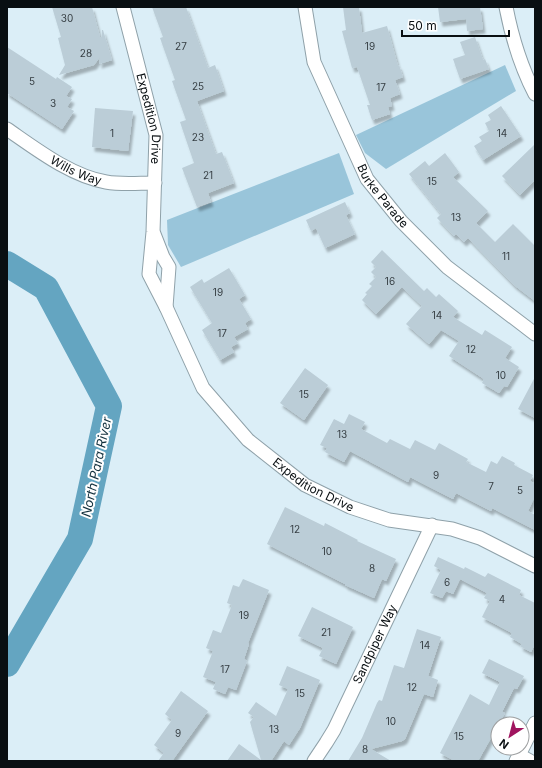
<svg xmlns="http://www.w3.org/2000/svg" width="542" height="768" font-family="Inter,sans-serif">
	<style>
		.green { fill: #99c5da }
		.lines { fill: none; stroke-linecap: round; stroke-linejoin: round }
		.river { stroke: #64a5c1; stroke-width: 26 }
		.building { fill: #bbcdd7; filter: url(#shadow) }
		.minor-casing { stroke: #8fa1a9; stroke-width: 15 }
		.minor { stroke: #fff; stroke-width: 13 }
		.labels { text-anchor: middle; stroke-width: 4; stroke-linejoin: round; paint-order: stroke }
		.number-label { font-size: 10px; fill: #363e43 }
		.street-label { font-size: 12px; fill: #090f12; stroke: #fff }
		.water-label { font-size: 13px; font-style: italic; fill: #12313e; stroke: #fff }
	</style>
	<defs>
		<filter id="shadow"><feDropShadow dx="2.5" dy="4.5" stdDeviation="1" flood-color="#0004"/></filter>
	</defs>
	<rect width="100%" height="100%" fill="#dbeef7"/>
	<g class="green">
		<path d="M 505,65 L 516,91 L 386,169 L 365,153 L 356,135 Z"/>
		<path d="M 339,153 L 354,194 L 181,267 L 168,245 L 167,220 Z"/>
	</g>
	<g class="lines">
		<path class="river" d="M 7,264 L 46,288 L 109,406 L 80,539 L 7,664"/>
	</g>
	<g class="building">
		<path d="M 52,7 L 92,7 L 100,37 L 102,37 L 102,30 L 103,30 L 112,60 L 99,64 L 100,57 L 94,65 L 59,75 L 65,65 L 58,38 L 61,37 Z"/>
		<path d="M 152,7 L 186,7 L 208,68 L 215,65 L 224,91 L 197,101 L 216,154 L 222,152 L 234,183 L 208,193 L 211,202 L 197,207 L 182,168 L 194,163 L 180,122 L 186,120 L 172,81 L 175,80 L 160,38 L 163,37 Z"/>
		<path d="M 343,7 L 359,7 L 362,33 L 387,26 L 398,66 L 399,65 L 403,77 L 395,80 L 400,94 L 390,98 L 392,106 L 388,107 L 390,114 L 372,120 L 367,105 L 370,105 L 357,67 L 352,68 L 342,31 L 346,30 Z"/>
		<path d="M 438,7 L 480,7 L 483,29 L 467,31 L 466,19 L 440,22 Z"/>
		<path d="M 475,37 L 483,60 L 485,59 L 489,69 L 460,79 L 453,59 L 465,55 L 460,42 Z"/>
		<path d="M 7,47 L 56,79 L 57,77 L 72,87 L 66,96 L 72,99 L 67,107 L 74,111 L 62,129 L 7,93 Z"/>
		<path d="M 501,106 L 521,136 L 483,160 L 474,146 L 482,141 L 479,137 L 489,131 L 485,123 L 491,120 L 488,115 Z"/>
		<path d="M 95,108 L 133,111 L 128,151 L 92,147 Z"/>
		<path d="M 535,144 L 535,180 L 520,195 L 502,176 Z"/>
		<path d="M 445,153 L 459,172 L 453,177 L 488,211 L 476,223 L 495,242 L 513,224 L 535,246 L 535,301 L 514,285 L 468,238 L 464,242 L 456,234 L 454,236 L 437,218 L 441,214 L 409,174 L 425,161 L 429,166 Z"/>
		<path d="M 345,202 L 350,213 L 346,215 L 355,234 L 325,248 L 316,228 L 311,231 L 306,220 Z"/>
		<path d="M 382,250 L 424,291 L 427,288 L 436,297 L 439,294 L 458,311 L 453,317 L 482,335 L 485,330 L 512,347 L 505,358 L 519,367 L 507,387 L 504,386 L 499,393 L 482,383 L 484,379 L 449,356 L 459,341 L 441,330 L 429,344 L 406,324 L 422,306 L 402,287 L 376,314 L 362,300 L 367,294 L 365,293 L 372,286 L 369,284 L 376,277 L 371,272 L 376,267 L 371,262 Z"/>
		<path d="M 229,268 L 245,295 L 239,299 L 251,319 L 245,323 L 248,329 L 234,337 L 238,343 L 231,347 L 234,352 L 220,360 L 202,330 L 212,323 L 190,287 L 202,279 L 204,283 Z"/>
		<path d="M 305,368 L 328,385 L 304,420 L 280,403 Z"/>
		<path d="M 535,377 L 535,418 L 518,409 Z"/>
		<path d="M 349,414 L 365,422 L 361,429 L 387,443 L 390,439 L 410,449 L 415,440 L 435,450 L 439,443 L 468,459 L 466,462 L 486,472 L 491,461 L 497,464 L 502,456 L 515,463 L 514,465 L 533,475 L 530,481 L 535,484 L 535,496 L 528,511 L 535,515 L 535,530 L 492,508 L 491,511 L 456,493 L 453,499 L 410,477 L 408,482 L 350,451 L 344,462 L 325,452 L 327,448 L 320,445 L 334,419 L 344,424 Z"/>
		<path d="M 285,507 L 324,526 L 325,523 L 358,540 L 357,541 L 396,559 L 386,581 L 382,579 L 374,598 L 345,585 L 345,584 L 267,544 Z"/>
		<path d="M 438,557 L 464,569 L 465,567 L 485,577 L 488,573 L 521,590 L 519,595 L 535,603 L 535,644 L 531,652 L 520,646 L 522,644 L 510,637 L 512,633 L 482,617 L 490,601 L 484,598 L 487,593 L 460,579 L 453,594 L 446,591 L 442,598 L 430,593 L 441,570 L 434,566 Z"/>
		<path d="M 243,579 L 269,590 L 248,643 L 249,644 L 244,659 L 247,661 L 236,690 L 228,687 L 225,694 L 213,689 L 216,682 L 203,677 L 213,651 L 206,648 L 213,630 L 221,633 L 232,605 L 227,603 L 233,585 L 239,587 Z"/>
		<path d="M 312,607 L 353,627 L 336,664 L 319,656 L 323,648 L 298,636 Z"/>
		<path d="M 417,629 L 441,637 L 428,676 L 438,680 L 433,697 L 424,694 L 405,739 L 402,741 L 371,749 L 391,761 L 348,761 L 362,738 L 377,703 L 379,700 L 382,701 L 394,665 L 404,668 Z"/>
		<path d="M 489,659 L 524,676 L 517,689 L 514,688 L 502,712 L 505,713 L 478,761 L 455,761 L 440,753 L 470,694 L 489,705 L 500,682 L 482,673 Z"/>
		<path d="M 287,666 L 320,680 L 300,728 L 289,745 L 284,741 L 271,761 L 227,761 L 239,744 L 261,760 L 250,722 L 254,717 L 248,713 L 256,702 L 276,716 L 288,689 L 279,685 Z"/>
		<path d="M 181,691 L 208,711 L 172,761 L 158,761 L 164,753 L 154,745 L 172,720 L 165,714 Z"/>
	</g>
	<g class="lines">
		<defs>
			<g id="minor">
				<path id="s1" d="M 123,7 L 156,135 L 153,232 L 149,274 L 166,307 L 203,388 L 248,440 L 305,485 L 350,507 L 389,520 L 452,529 L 480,538 L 535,566"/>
				<path id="s2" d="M 305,7 L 314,62 L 367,179 L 401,221 L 447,267 L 535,334"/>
				<path d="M 506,7 C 512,38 521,67 535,94"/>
				<path id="s3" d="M 7,129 C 36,149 71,176 106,182 C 122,185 139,183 155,183"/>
				<path d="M 154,234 L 163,257 L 169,267 L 166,307"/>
				<path d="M 519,755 L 530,761"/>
				<path id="s4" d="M 314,761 L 326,743 L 334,730 L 432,525"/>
				<path d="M 516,761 L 535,723"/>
			</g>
		</defs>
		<use href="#minor" class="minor-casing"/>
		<use href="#minor" class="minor"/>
	</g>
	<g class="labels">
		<g class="number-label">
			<text x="67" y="22">30</text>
			<text x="181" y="50">27</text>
			<text x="370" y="50">19</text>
			<text x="86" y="57">28</text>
			<text x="32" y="85">5</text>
			<text x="198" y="90">25</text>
			<text x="381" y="91">17</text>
			<text x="53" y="107">3</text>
			<text x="112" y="137">1</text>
			<text x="502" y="137">14</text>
			<text x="198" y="141">23</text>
			<text x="208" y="179">21</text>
			<text x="432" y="185">15</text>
			<text x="456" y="221">13</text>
			<text x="506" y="260">11</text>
			<text x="390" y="285">16</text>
			<text x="218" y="296">19</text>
			<text x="437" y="319">14</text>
			<text x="222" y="337">17</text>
			<text x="471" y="353">12</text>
			<text x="501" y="379">10</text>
			<text x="304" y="398">15</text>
			<text x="342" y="438">13</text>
			<text x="436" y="479">9</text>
			<text x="491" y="490">7</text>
			<text x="520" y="494">5</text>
			<text x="295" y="533">12</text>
			<text x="327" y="555">10</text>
			<text x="372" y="572">8</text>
			<text x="447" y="586">6</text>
			<text x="502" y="603">4</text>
			<text x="244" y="619">19</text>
			<text x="326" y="636">21</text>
			<text x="425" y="649">14</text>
			<text x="225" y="673">17</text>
			<text x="412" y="691">12</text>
			<text x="300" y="697">15</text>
			<text x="391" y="725">10</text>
			<text x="274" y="733">13</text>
			<text x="178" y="737">9</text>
			<text x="459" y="740">15</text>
			<text x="365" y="753">8</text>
		</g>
		<g class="street-label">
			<text dy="4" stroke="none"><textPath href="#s1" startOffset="115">Expedition Drive</textPath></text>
			<text dy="4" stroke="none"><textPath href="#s3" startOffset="81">Wills Way</textPath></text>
			<text dy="4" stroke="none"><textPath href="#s2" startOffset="207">Burke Parade</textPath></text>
			<text dy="4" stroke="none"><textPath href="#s1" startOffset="546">Expedition Drive</textPath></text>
			<text dy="4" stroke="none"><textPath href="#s4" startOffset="132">Sandpiper Way</textPath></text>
		</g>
		<g class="water-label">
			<text transform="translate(96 467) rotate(-78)" y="5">North Para River</text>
		</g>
	</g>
	<rect width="542" height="768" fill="none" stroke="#090f12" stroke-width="16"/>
	<g transform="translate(510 736) rotate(216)"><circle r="19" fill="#ffffff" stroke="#9d9fa0"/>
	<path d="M0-3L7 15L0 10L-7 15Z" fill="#a0155f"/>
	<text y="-6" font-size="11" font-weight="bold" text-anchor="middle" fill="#090f12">N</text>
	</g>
	<path d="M402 30v6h107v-6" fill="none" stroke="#090f12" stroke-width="2"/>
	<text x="408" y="30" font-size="12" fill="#090f12" stroke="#ffffff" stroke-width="3" paint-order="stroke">50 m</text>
</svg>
